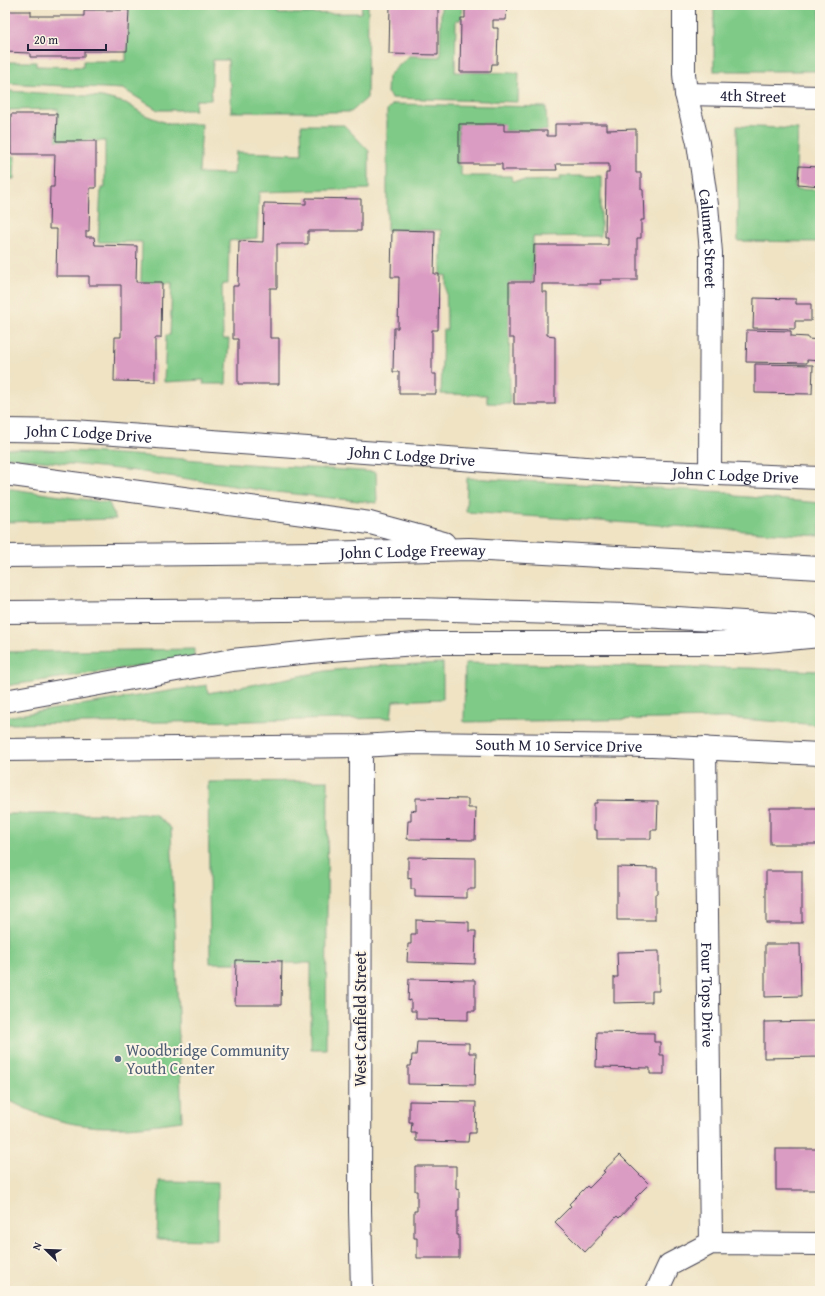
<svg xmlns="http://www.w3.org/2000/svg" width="825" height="1296" font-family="'Gentium Book Plus',serif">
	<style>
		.green { fill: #7fca87; stroke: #507661 }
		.building { fill: #db9cc3 }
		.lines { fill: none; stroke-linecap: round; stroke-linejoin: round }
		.minor-casing { stroke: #413f50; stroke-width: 24 }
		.major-casing { stroke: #413f50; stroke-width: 24 }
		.highway-casing { stroke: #413f50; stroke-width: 24 }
		.minor { stroke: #fff; stroke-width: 22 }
		.major { stroke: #fff; stroke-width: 22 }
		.highway { stroke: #fff; stroke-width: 22 }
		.service-dot { fill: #5c6f8a; stroke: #fcf5e5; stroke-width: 1.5 }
		.labels { text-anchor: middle; stroke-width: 4; stroke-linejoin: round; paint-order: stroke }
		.street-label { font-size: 16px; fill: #22223b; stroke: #fcf5e5 }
		.service-label { font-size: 16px; fill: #4e5e75; stroke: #fcf5e5; text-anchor: start }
	</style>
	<rect width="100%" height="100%" fill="#fcf5e5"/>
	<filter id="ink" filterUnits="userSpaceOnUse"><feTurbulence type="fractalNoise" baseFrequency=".025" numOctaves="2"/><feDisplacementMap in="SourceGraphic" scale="8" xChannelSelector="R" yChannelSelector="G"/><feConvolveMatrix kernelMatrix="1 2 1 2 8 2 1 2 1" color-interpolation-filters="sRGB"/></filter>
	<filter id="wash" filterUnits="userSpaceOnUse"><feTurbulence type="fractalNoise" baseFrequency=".012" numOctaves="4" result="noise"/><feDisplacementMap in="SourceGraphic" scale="16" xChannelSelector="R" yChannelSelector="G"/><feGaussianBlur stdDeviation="0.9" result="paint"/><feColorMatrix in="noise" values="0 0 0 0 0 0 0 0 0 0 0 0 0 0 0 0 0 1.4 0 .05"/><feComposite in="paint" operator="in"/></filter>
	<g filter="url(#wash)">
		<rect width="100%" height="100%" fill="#efe3c4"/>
		<g class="green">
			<path d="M 127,5 L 277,5 L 278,14 L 361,13 L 362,5 L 368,5 L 367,98 L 351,112 L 231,112 L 231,84 L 228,80 L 228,60 L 213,60 L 211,100 L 196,100 L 195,110 L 158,110 L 123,89 L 5,83 L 5,62 L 36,62 L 36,66 L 83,67 L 83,61 L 126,61 Z"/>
			<path d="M 441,5 L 462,5 L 461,20 L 456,20 L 455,72 L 519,73 L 518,102 L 392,98 L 387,93 L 388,76 L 409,56 L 440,57 Z"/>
			<rect x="714" y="5" width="106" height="66"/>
			<path d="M 9,91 L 102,97 L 126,103 L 145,115 L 169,124 L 202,124 L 199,173 L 234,174 L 236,152 L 302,154 L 301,125 L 344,125 L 369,151 L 369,189 L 259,192 L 257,238 L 229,241 L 228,284 L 222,284 L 223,339 L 229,339 L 226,384 L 203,384 L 204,380 L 164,382 L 166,335 L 170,335 L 172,283 L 141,282 L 142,242 L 98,242 L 101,188 L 105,188 L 105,141 L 56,141 L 58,109 L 9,110 L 9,156 L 15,156 L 14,179 L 6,179 L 5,178 L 5,94 Z"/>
			<path d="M 393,104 L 546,107 L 547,131 L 504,131 L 504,124 L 459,124 L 458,166 L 461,166 L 461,176 L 511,176 L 512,181 L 560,180 L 560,176 L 601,176 L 601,236 L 533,237 L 533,282 L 509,282 L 510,404 L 487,403 L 487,395 L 441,394 L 443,330 L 447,330 L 446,275 L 441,276 L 441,230 L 387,230 L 387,110 Z"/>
			<path d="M 737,126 L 798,129 L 795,189 L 820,190 L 820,242 L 738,241 Z"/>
			<path d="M 5,449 C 86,450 167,458 248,464 C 290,467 333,469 376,472 L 377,503 L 267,491 L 136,471 L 5,457 Z"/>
			<path d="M 467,478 L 728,492 L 736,496 L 820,503 L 820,536 L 466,512 Z"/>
			<path d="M 5,488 L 109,503 L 116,519 L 5,522 Z"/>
			<path d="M 194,649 L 194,658 L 5,686 L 5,652 Z"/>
			<path d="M 443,663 L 443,699 L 393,701 L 391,718 L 250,721 L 5,724 L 5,717 L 207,685 L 208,693 L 326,671 L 374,666 Z"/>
			<path d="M 465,663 L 747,668 L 820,671 L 820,725 L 727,718 L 464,722 Z"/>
			<path d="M 328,781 L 326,1049 L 311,1049 L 311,963 L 210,963 L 208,782 Z"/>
			<path d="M 5,814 L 154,814 L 171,828 L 182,1121 C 158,1124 133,1128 108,1127 C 72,1127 36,1116 5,1098 Z"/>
			<path d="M 159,1181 L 218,1182 L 217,1240 L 157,1239 Z"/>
		</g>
		<g id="blocks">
			<g class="building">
				<path d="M 390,5 L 438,5 L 438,55 L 389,54 Z"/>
				<path d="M 465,5 L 507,5 L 506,20 L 493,20 L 493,28 L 498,28 L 497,64 L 492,64 L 491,72 L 460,72 L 461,18 L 465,18 Z"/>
				<path d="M 84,10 L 129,10 L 127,51 L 84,51 L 84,57 L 30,57 L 30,53 L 5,52 L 5,11 L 31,11 L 31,16 L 84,16 Z"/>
				<path d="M 11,114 L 57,114 L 56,141 L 96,141 L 96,188 L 90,188 L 89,231 L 86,231 L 86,237 L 94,237 L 95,245 L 137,246 L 136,282 L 162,282 L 161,338 L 155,338 L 155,382 L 114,381 L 115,337 L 121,337 L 121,285 L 89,285 L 89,276 L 56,276 L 57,229 L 49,229 L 50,187 L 54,187 L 55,154 L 11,154 Z"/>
				<path d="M 459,124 L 504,124 L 504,131 L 547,131 L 547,136 L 555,136 L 555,124 L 607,124 L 607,130 L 636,129 L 636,173 L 641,173 L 641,189 L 643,190 L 644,220 L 641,220 L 641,238 L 637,238 L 637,280 L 600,280 L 601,284 L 542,284 L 542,292 L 547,292 L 547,335 L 555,336 L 555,404 L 514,404 L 514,338 L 509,338 L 509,282 L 533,282 L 534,245 L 608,245 L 608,237 L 605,237 L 606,173 L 609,173 L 609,164 L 556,164 L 557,170 L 502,170 L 502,164 L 459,164 Z"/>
				<path d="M 799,166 L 820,167 L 820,186 L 798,184 Z"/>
				<path d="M 306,198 L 361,199 L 361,231 L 308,231 L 308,244 L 277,244 L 277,288 L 270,288 L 270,338 L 279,338 L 279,384 L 238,384 L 238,339 L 233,339 L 233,286 L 238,286 L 239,241 L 263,242 L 264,203 L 306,204 Z"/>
				<path d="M 392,230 L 435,231 L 434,274 L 439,274 L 438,330 L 432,330 L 432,374 L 436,374 L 436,394 L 399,394 L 399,372 L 393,372 L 394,328 L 398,328 L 399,277 L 391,277 Z"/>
				<path d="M 754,298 L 796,299 L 796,304 L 811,304 L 811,321 L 795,321 L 795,329 L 753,328 Z"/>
				<path d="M 747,330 L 791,331 L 791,336 L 808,337 L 808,339 L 820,340 L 820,361 L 807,360 L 807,363 L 746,362 Z"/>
				<path d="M 755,364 L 813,365 L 812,394 L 755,393 Z"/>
				<path d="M 416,798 L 468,799 L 468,808 L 476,808 L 475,840 L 407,839 L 408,821 L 411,821 L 411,810 L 416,811 Z"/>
				<path d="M 597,800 L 658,801 L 657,830 L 651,830 L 651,839 L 597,839 L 597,830 L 594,830 L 594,803 L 597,803 Z"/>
				<rect x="770" y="808" width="50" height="36"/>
				<path d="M 408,857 L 475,858 L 475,889 L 467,889 L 467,898 L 415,897 L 415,889 L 411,889 L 411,878 L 408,879 Z"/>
				<path d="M 617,867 L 657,868 L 657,894 L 655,894 L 655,920 L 617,920 Z"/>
				<rect x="766" y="871" width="36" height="52"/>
				<path d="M 416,920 L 469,922 L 469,931 L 476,931 L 475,964 L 407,962 L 408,944 L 411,944 L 411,934 L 416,934 Z"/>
				<path d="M 765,944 L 800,944 L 801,996 L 765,997 Z"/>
				<path d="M 659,951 L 659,991 L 652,991 L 652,1002 L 614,1003 L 614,977 L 618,977 L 617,952 Z"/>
				<path d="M 236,960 L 282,961 L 281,1005 L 235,1005 Z"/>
				<path d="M 409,979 L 475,980 L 475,1011 L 468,1011 L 468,1020 L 416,1019 L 416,1011 L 411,1011 L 411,1000 L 408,1001 Z"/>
				<path d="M 820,1021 L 820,1057 L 764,1058 L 764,1022 Z"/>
				<path d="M 597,1032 L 654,1033 L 654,1042 L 660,1042 L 660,1055 L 664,1055 L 664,1074 L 650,1074 L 650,1068 L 596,1067 Z"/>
				<path d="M 417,1042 L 469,1043 L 469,1053 L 476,1053 L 475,1085 L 408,1084 L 408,1066 L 411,1066 L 412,1055 L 416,1055 Z"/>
				<path d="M 409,1101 L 476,1102 L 475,1133 L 469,1133 L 468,1142 L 416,1141 L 416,1133 L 411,1133 L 412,1122 L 409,1122 Z"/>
				<rect x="776" y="1149" width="44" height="41"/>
				<path d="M 620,1155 L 649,1184 L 635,1198 L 637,1199 L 619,1218 L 617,1216 L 603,1231 L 604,1232 L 585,1252 L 555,1222 L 571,1206 L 569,1204 L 587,1186 L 589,1188 L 605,1172 L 603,1171 Z"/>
				<path d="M 415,1166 L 456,1166 L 456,1188 L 459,1189 L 459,1211 L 457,1211 L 457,1235 L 459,1235 L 459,1258 L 417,1258 L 417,1238 L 414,1238 L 414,1211 L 417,1211 L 417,1191 L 415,1191 Z"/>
			</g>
		</g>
	</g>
	<g filter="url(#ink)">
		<use href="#blocks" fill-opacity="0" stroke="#413f50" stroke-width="1"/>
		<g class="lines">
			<defs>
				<g id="minor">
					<path id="s1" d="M 684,5 L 684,74 L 686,94 L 698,143 L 707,205 L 711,253 L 710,474"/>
					<path id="s2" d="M 686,94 L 820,97"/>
					<path d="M 361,746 L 360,1211 L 362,1291"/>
					<path id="s3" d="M 705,748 L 711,1243"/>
					<path d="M 657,1291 L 669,1265 L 711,1243 L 820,1244"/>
				</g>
				<g id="major">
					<path id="s4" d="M 5,430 L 73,431 L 614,470 L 820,478"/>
					<path id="s5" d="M 5,750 L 361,746 L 410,743 L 652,746 L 820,754"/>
				</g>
				<g id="highway">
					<path d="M 5,474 L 370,523 L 444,543"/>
					<path id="s6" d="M 5,556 L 321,553 L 469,549 L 820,568"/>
					<path d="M 5,612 L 416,609 L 627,615 L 809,626"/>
					<path d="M 5,701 L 232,660 L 331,650 L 431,643 L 745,643 L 820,636"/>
				</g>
			</defs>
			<use href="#minor" class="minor-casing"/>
			<use href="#major" class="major-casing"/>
			<use href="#highway" class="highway-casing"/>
			<use href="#minor" class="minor"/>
			<use href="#major" class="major"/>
			<use href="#highway" class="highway"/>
		</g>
	</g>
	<circle class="service-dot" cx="118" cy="1059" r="4"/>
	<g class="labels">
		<g class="street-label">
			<text dy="6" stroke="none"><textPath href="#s2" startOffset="67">4th Street</textPath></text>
			<text dy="6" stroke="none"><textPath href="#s1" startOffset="236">Calumet Street</textPath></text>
			<text dy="6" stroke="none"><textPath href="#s4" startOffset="84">John C Lodge Drive</textPath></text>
			<text dy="6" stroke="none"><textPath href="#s4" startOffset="408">John C Lodge Drive</textPath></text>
			<text dy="6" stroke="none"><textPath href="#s4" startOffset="732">John C Lodge Drive</textPath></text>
			<text dy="6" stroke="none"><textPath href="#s6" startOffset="408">John C Lodge Freeway</textPath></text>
			<text dy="6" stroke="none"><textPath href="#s5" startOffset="554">South M 10 Service Drive</textPath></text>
			<text dy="6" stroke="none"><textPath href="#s3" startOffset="247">Four Tops Drive</textPath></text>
			<text transform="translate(360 1019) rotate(-90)" y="6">West Canfield Street</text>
		</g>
		<g class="service-label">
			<text x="126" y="1056">Woodbridge Community<tspan x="126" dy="18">Youth Center</tspan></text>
		</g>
	</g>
	<rect width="825" height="1296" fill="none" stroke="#fcf5e5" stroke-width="20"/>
	<g transform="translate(46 1250) rotate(293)" stroke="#fcf5e5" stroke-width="3" paint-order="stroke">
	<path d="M0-3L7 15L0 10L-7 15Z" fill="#22223b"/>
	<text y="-6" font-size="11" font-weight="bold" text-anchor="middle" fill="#22223b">N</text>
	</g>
	<path d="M28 44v6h78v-6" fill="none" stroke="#22223b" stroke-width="2"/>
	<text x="34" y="44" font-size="12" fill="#22223b" stroke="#fcf5e5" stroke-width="3" paint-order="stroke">20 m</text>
</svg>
